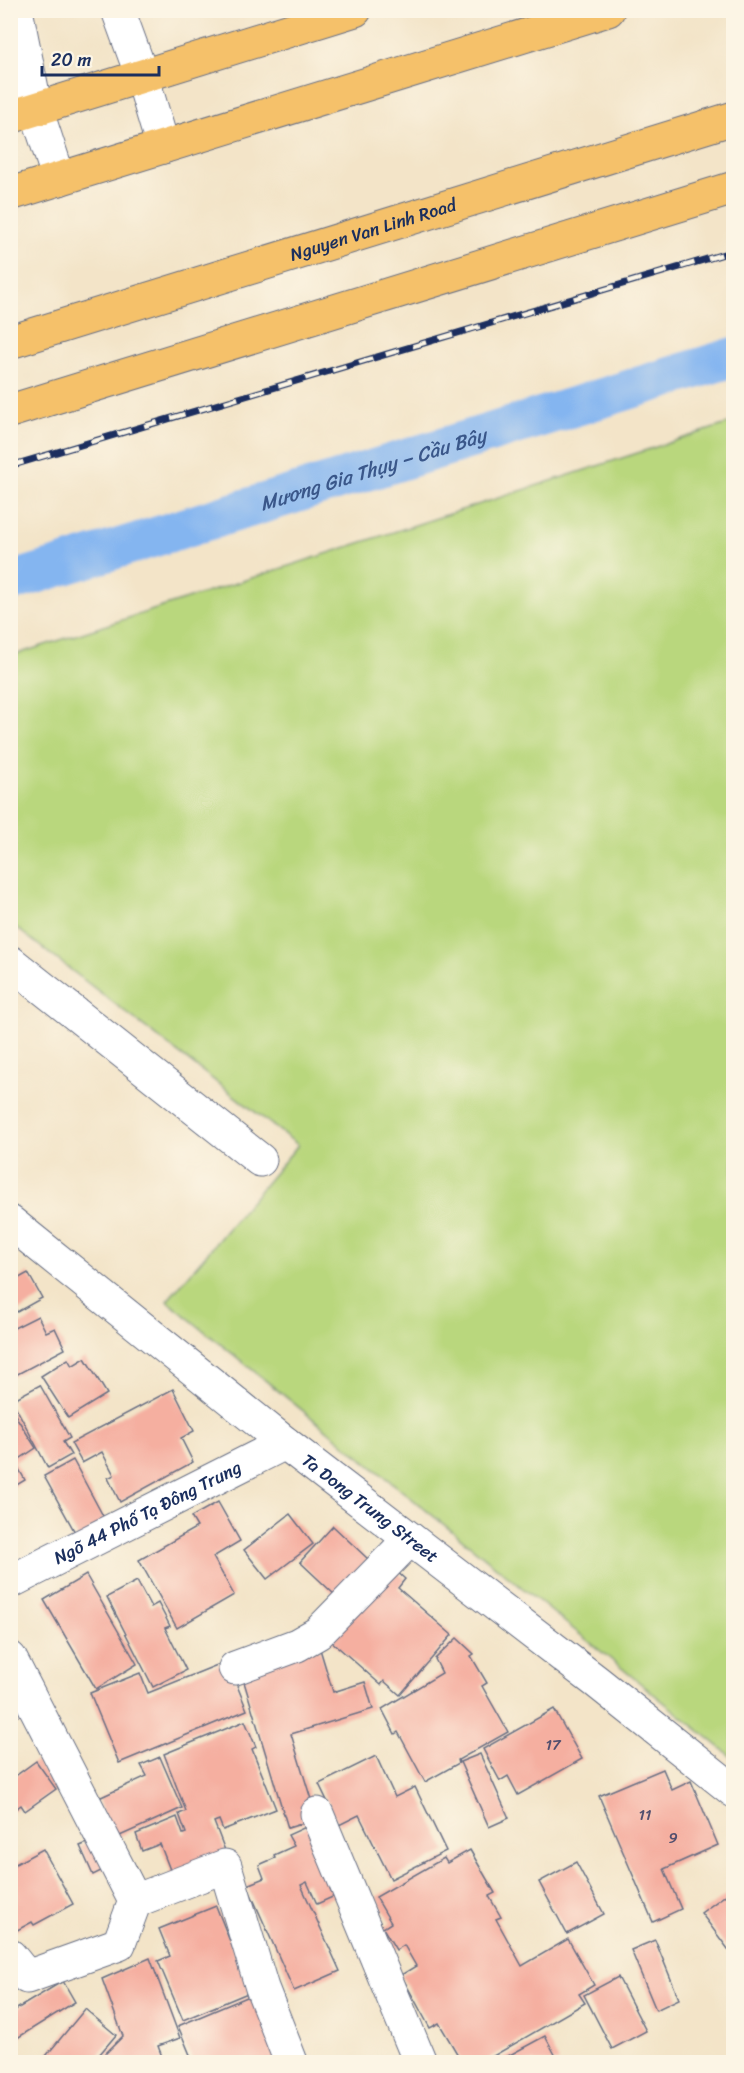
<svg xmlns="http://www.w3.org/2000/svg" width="744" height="2073" font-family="Sriracha,sans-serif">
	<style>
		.green { fill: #b9d77d; stroke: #6a836e; stroke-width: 1.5 }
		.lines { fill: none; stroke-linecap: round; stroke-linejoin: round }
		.canal { stroke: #84b5f0; stroke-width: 40 }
		.building { fill: #f5afa0 }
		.minor-casing { stroke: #676e83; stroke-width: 35 }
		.highway-casing { stroke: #676e83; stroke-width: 35 }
		.minor { stroke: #fff; stroke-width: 33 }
		.highway { stroke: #f5c16b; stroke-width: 33 }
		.rail-casing { stroke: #1b2f5e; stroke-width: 7 }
		.rail { stroke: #fcf5e5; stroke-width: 4.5; stroke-dasharray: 14; stroke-linecap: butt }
		.labels { text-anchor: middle; stroke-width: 5; stroke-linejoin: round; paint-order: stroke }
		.number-label { font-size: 15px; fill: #524f6e }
		.street-label { font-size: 18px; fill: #1b2f5e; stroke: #fcf5e5 }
		.water-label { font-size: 20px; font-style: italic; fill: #3a578a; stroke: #fcf5e5 }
	</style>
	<rect width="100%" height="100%" fill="#fcf5e5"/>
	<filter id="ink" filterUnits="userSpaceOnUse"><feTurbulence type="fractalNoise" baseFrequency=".0167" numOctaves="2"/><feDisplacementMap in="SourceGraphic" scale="12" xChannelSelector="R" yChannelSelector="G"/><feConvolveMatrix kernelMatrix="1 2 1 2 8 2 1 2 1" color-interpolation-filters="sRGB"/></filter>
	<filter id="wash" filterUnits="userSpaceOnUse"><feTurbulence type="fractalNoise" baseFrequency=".008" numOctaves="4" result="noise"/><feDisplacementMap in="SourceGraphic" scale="24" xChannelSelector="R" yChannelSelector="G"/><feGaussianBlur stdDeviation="1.35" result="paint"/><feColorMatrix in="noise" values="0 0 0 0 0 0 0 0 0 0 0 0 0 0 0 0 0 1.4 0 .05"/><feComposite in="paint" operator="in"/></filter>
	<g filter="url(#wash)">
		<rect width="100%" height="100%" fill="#f3e4c8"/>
		<path class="green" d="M 733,422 L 734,422 L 733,1758 L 167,1301 L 298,1145 L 10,923 L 11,656 Z"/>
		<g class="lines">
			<path class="canal" id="s1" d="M 10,582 L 734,357"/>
		</g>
		<g id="blocks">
			<g class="building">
				<path d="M 28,1273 L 42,1298 L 17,1312 L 10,1299 L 10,1283 Z"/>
				<path d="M 38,1316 L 46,1332 L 55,1328 L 65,1349 L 10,1378 L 10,1330 Z"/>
				<path d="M 85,1358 L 107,1394 L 68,1418 L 41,1376 L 68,1359 L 72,1366 Z"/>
				<path d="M 40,1385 L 70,1438 L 63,1442 L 71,1455 L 48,1468 L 12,1400 Z"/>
				<path d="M 173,1389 L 194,1431 L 181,1438 L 193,1462 L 120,1502 L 108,1478 L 114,1475 L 102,1452 L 82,1463 L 71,1443 Z"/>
				<path d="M 10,1407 L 36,1448 L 15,1462 L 25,1480 L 10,1489 Z"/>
				<path d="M 73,1460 L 110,1529 L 82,1545 L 44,1476 Z"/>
				<path d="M 218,1502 L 240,1541 L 213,1557 L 234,1595 L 177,1628 L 139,1560 L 197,1527 L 191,1517 Z"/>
				<path d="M 290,1514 L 313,1544 L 267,1579 L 244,1550 Z"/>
				<path d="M 333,1526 L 368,1559 L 335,1595 L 300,1562 Z"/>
				<path d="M 385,1561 L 405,1579 L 398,1588 L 452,1635 L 400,1695 L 384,1681 L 381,1685 L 322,1633 Z"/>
				<path d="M 86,1575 L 137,1664 L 96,1689 L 44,1600 Z"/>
				<path d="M 137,1581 L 151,1607 L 158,1603 L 170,1626 L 165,1628 L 186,1670 L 153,1687 L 107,1597 Z"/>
				<path d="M 457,1638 L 474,1654 L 471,1656 L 487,1683 L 482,1686 L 508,1732 L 458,1760 L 459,1763 L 425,1782 L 398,1732 L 395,1734 L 382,1709 L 442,1673 L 435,1659 Z"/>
				<path d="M 320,1649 L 333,1692 L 365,1682 L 373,1709 L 291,1734 L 317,1819 L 288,1828 L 238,1662 Z"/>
				<path d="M 227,1661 L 247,1710 L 119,1763 L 90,1693 L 140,1673 L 148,1693 Z"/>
				<path d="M 10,1702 L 18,1716 L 10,1720 Z"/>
				<path d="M 554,1709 L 582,1759 L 518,1795 L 508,1776 L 500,1781 L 483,1749 Z"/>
				<path d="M 245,1721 L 256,1747 L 252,1749 L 276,1809 L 223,1830 L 219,1820 L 214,1822 L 226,1853 L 172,1875 L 160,1844 L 142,1851 L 136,1834 L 177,1817 L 183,1834 L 186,1833 L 179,1814 L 186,1811 L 164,1754 Z"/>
				<path d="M 480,1754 L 509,1818 L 489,1827 L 460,1762 Z"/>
				<path d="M 376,1756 L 395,1797 L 415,1787 L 446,1851 L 391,1879 L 359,1815 L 339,1825 L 319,1784 Z"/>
				<path d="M 160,1757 L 182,1808 L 111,1840 L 99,1798 L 147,1776 L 141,1765 Z"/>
				<path d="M 36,1761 L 56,1789 L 25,1811 L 21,1805 L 10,1813 L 10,1780 Z"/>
				<path d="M 663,1769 L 672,1790 L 691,1781 L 718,1845 L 664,1869 L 681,1909 L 653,1922 L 599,1796 Z"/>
				<path d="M 319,1821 L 348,1890 L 317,1904 L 307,1882 L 301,1885 L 340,1971 L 294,1991 L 247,1885 L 264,1878 L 259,1865 L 275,1858 L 274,1855 L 294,1846 L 288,1835 Z"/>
				<path d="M 92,1841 L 105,1869 L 93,1875 L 80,1846 Z"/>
				<path d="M 43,1849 L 73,1904 L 34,1925 L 32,1922 L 10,1934 L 10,1867 Z"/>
				<path d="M 470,1850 L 495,1893 L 489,1896 L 501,1917 L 496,1919 L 522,1966 L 568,1939 L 594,1985 L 579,1994 L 585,2003 L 483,2062 L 462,2062 L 439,2023 L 430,2028 L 401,1975 L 416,1966 L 404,1945 L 396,1950 L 383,1928 L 391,1923 L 376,1897 L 444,1858 L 447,1863 Z"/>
				<path d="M 576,1862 L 604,1914 L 567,1934 L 539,1882 Z"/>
				<path d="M 734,1889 L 734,1957 L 701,1913 Z"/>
				<path d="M 216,1906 L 250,1992 L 183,2020 L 158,1961 L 170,1956 L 159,1929 Z"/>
				<path d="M 655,1940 L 679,1999 L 656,2010 L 631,1950 Z"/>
				<path d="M 150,1958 L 180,2038 L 158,2046 L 164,2062 L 97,2062 L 123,2036 L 102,1979 Z"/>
				<path d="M 618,1977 L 646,2031 L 612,2049 L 584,1995 Z"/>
				<path d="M 63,1981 L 75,2002 L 14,2040 L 10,2035 L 10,2013 Z"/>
				<path d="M 259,1992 L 288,2062 L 193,2062 L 178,2026 Z"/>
				<path d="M 85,2009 L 116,2035 L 93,2062 L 41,2062 Z"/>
				<path d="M 545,2036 L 559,2062 L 495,2062 L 508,2056 Z"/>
			</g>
		</g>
	</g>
	<g filter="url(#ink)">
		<use href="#blocks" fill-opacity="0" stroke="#676e83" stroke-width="1.5"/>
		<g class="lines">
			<defs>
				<g id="minor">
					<path d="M 16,10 L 36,109 L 59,179"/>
					<path d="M 118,10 L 142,76 L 163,147"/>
					<path d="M 10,962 L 260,1160"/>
					<path id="s2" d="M 10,1222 L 285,1443 L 597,1682 L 734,1791"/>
					<path id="s3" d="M 10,1582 L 285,1443"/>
					<path d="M 10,1658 L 135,1901 L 225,1866 L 262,1988 L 291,2062"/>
					<path d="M 235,1668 L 297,1645 L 318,1633 L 410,1539"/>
					<path d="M 317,1814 L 420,2062"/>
					<path d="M 10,1956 L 27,1977 L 119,1944 L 135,1901"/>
				</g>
				<g id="highway">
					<path d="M 10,117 L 355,10"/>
					<path d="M 10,194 L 608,10"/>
					<path id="s4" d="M 10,342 L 734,118"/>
					<path d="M 10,411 L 734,188"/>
				</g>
			</defs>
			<use href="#minor" class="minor-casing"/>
			<use href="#highway" class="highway-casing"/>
			<use href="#minor" class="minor"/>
			<use href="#highway" class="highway"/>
			<defs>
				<path id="rail" d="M 10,466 L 734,251"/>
			</defs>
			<use href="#rail" class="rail-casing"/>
			<use href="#rail" class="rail"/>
		</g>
	</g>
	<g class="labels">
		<g class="number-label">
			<text x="553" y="1750">17</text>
			<text x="645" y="1820">11</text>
			<text x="673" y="1843">9</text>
		</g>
		<g class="street-label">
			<text dy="6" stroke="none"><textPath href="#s4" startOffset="380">Nguyen Van Linh Road</textPath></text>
			<text dy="6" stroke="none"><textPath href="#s2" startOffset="460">Ta Dong Trung Street</textPath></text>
			<text dy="6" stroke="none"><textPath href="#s3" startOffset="154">Ngõ 44 Phố Tạ Đông Trung</textPath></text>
		</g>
		<g class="water-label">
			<text dy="7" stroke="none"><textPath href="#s1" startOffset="380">Mương Gia Thụy – Cầu Bây</textPath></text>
		</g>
	</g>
	<rect width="744" height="2073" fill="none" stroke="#fcf5e5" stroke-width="36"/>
	<path d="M42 66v9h117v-9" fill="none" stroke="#1b2f5e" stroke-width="3"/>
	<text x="51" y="66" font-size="18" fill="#1b2f5e" stroke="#fcf5e5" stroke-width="4.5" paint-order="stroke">20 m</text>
</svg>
